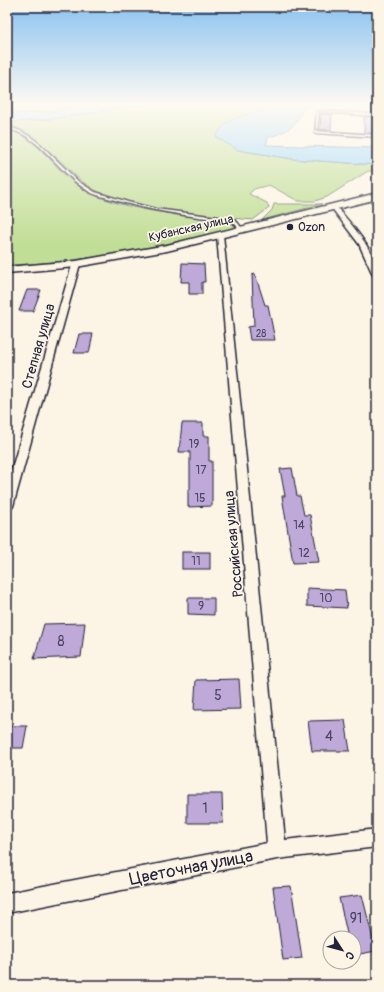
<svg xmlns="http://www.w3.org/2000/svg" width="384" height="992" font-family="Pangolin,sans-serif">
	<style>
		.green { fill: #c1de96; stroke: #728068 }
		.water { fill: #9cd7fd; stroke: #6b8faf }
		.building { fill: #bfa9d8; stroke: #22223b }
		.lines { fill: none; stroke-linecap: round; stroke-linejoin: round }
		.lane-casing { stroke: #22223b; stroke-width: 3 }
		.street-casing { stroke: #22223b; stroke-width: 3 }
		.secondary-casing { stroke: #22223b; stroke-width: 3 }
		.lane { fill: #fcf5e5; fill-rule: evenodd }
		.street { fill: #fcf5e5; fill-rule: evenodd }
		.secondary { fill: #fcf5e5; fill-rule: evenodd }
		.poi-dot { fill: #22223b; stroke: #fcf5e5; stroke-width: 1.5 }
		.labels { text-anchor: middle; stroke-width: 3.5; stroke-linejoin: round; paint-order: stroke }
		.far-number-label { font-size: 10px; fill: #494462 }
		.far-poi-label { font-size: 12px; fill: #22223b; stroke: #fcf5e5; text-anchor: start }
		.far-street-label { font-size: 12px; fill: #22223b; stroke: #fcf5e5 }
		.number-label { font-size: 12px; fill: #494462 }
		.street-label { font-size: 14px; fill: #22223b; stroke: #fcf5e5 }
		.near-number-label { font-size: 14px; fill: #494462 }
		.near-street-label { font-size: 17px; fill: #22223b; stroke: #fcf5e5 }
	</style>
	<rect width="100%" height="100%" fill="#fcf5e5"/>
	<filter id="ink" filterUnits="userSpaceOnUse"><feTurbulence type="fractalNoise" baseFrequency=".025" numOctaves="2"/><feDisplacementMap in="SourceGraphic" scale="8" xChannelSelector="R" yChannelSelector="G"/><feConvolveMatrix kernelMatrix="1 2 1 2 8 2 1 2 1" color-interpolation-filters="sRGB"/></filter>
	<g filter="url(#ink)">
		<g class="green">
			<path d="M 7,104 L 96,104 L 50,112 L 7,114 Z"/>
			<path d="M 147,104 L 279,104 L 267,110 L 239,117 L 238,150 L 293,159 L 377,165 L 377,171 L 368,171 L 327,197 L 315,201 L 298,201 L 269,185 L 254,189 L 249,194 L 267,203 L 269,208 L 253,220 C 202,215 145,213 97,191 C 81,183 71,170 57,158 C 51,153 44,148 38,143 C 29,134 21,127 7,126 L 7,123 L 59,118 Z"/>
			<path d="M 7,128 C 37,136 53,168 77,185 C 113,211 183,215 227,220 L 232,222 L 237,228 C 162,246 85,263 7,265 Z"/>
			<path d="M 274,204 L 322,204 L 262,220 L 272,210 Z"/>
		</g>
		<g class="water">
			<path d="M 96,104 L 147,104 L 59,118 L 7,123 L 7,114 L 50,112 Z"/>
			<path d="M 279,104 L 313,104 L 302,110 C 296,129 285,131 268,138 L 266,145 L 377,148 L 377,165 L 293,159 L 238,150 L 216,137 C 218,133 221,128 225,124 C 232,117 266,110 279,104 Z"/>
		</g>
		<g class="building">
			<path d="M 321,114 L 332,114 L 331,130 L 320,130 Z"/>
			<path d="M 364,117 L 374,117 L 376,133 L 364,133 Z"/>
			<path d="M 182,263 L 204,264 L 205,282 L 202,282 L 202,294 L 189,294 L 189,282 L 181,282 Z"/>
			<path d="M 255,274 L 265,305 L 268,305 L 275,340 L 250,340 L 248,327 L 254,326 L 252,275 Z"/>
			<path d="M 27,290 L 41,290 L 33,311 L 19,311 Z"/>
			<path d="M 79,334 L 93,334 L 89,353 L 74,353 Z"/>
			<path d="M 182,423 L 203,423 L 203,436 L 209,436 L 209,461 L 212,461 L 212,506 L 188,507 L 188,490 L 190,490 L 190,452 L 179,452 Z"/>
			<path d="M 292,468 L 297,496 L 300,496 L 304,515 L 310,515 L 319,562 L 293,563 L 282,496 L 285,496 L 280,469 Z"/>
			<rect x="182" y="552" width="28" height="17"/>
			<path d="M 307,588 L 345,590 L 347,608 L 307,606 Z"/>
			<path d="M 188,598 L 214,598 L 214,615 L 188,614 Z"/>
			<path d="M 85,623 L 81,657 L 34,659 L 44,624 Z"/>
			<path d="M 239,679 L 241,709 L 194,710 L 196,680 Z"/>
			<path d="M 345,720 L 350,751 L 312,751 L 308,721 Z"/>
			<path d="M 7,726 L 27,726 L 23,748 L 7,748 Z"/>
			<path d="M 187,794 L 222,794 L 223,823 L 187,823 Z"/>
			<path d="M 291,886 L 302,958 L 283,960 L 273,887 Z"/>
			<path d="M 362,895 L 376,951 L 354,955 L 354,938 L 348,938 L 339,898 Z"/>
		</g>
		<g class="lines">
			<defs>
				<g id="lane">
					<path d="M 317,111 L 377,114 L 377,116 L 319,112 L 317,131 L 377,135 L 377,137 L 315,133 Z"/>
					<path d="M 7,126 L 20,131 L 31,137 L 41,145 L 79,182 L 95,192 L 128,202 L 156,209 L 233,219 L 238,223 L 243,230 L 240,231 L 236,225 L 231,221 C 189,216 149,211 108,198 C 102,196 94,195 88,191 C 65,177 51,153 29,138 C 22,133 15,131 7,128 Z"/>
				</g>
				<g id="street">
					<path d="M 331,205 L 335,205 C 351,225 377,250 377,277 L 373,275 L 359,244 L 331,207 Z"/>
					<path d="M 220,233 L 223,235 L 285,840 L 377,829 L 377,847 L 277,859 L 7,913 L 7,893 L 267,843 L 217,235 Z"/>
					<path d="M 73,262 L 76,262 L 80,264 L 13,506 L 11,509 L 7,511 L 7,485 Z"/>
				</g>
				<path id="secondary" d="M 377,193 L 377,199 L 167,251 L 76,267 L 7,273 L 7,267 L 76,261 L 167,245 Z"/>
			</defs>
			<use href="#lane" class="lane-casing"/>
			<use href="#street" class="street-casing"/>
			<use href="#secondary" class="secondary-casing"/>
			<use href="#lane" class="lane"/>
			<use href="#street" class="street"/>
			<use href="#secondary" class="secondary"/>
		</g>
	</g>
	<linearGradient id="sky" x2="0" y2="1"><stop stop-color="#89c2f0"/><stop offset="0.43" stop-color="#fefaf3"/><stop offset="1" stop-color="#fefaf3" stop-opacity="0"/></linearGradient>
	<rect width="384" height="243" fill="url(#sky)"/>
	<circle class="poi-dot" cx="290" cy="227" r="4"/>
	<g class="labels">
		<g class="far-number-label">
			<text x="261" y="337">28</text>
		</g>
		<g class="far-poi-label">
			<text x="298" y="231">Ozon</text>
		</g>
		<g class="far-street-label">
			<text transform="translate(191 228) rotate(-13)" y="4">Кубанская улица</text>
		</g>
		<g class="number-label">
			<text x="194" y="448">19</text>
			<text x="201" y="474">17</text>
			<text x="200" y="502">15</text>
			<text x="299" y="529">14</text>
			<text x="304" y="557">12</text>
			<text x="196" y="565">11</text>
			<text x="326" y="602">10</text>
			<text x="201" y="610">9</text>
		</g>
		<g class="street-label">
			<text transform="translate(38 346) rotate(-74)" y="5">Степная улица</text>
			<text transform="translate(233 544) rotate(-95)" y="5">Российская улица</text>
		</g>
		<g class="near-number-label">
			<text x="61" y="646">8</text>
			<text x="218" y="700">5</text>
			<text x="329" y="741">4</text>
			<text x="205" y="813">1</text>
			<text x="356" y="923">91</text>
		</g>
		<g class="near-street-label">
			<text transform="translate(191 867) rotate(-11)" y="6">Цветочная улица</text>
		</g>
	</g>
	<rect width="384" height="992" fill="none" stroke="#fcf5e5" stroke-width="24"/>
	<rect x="12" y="12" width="360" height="968" fill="none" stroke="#22223b" stroke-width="1.5" filter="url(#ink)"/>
	<g transform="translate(342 950) rotate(126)"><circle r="19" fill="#fcf5e5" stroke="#a5a1a1"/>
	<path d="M0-3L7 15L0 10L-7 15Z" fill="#22223b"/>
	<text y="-6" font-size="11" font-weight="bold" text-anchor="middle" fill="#22223b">С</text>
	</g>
</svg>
